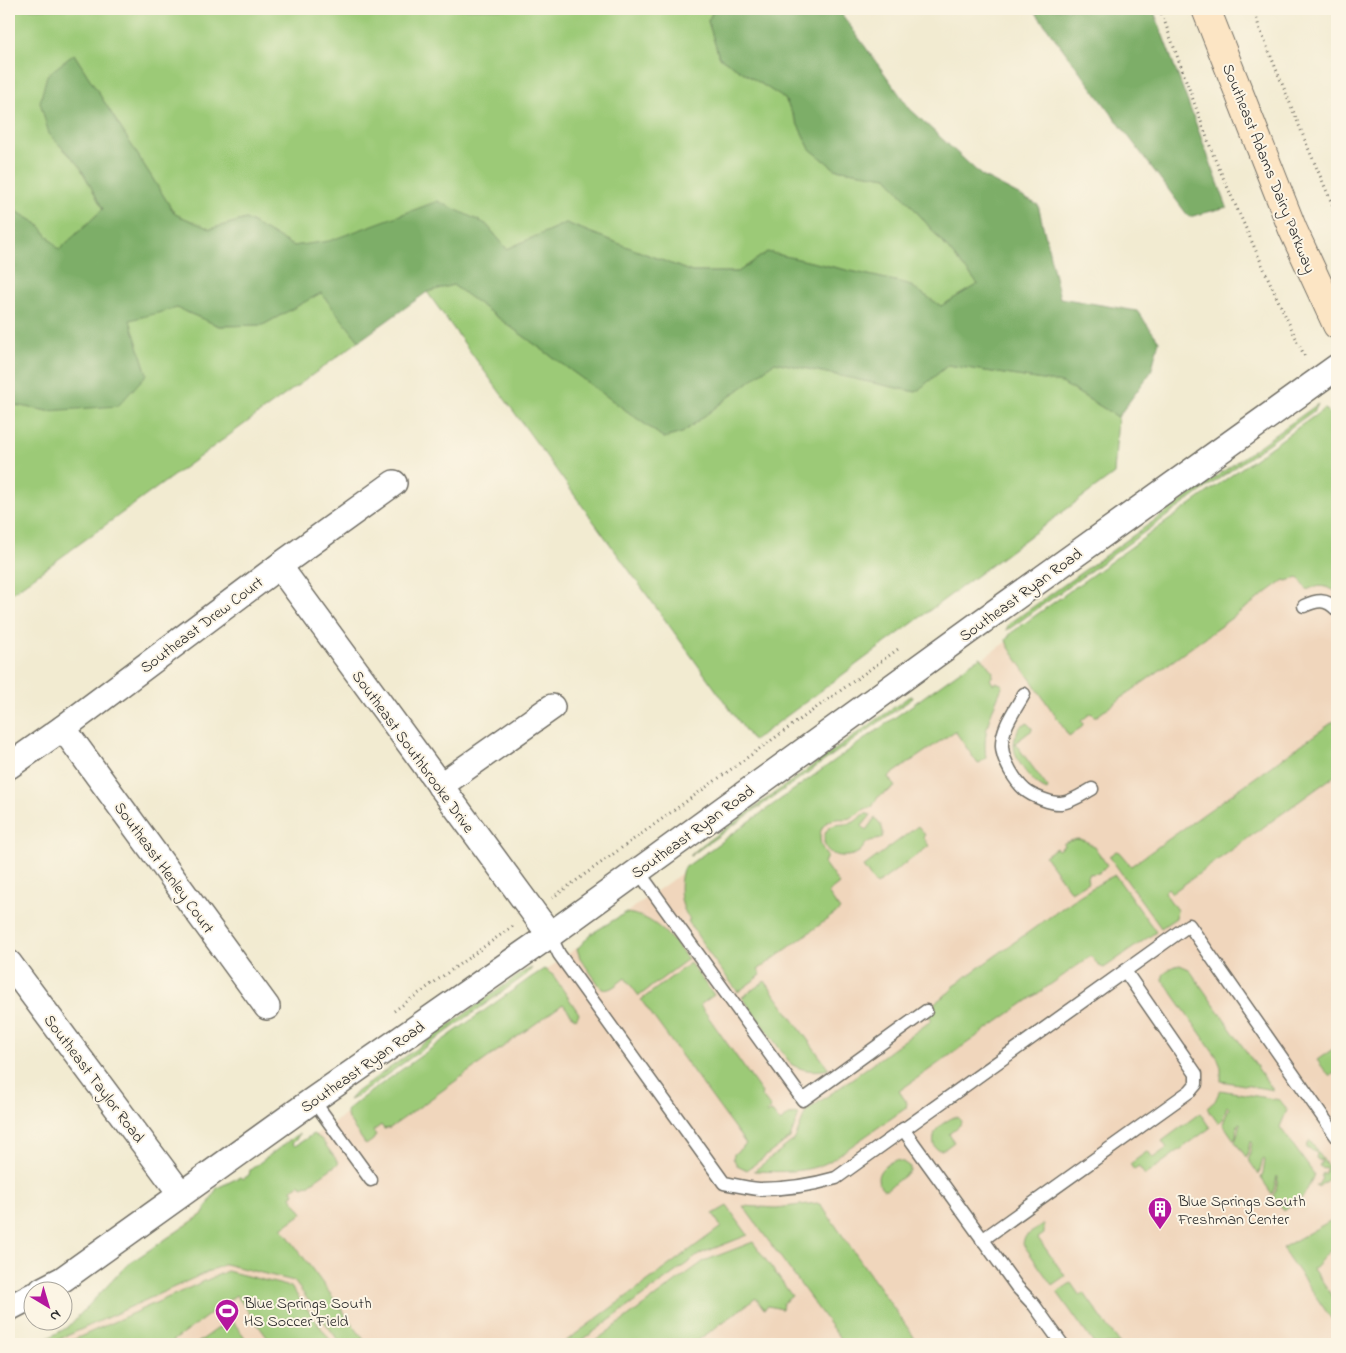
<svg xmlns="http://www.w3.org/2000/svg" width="1346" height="1353" font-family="'Indie Flower',sans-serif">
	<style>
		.built { fill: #f0d6bc }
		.green { fill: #9cca77; stroke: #647a51 }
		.forest { fill: #7dae68; stroke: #546c4a }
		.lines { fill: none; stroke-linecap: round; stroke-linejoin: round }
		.lane-casing { stroke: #716e65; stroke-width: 15 }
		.street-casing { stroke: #716e65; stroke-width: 28 }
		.secondary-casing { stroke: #716e65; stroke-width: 30 }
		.path { stroke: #716e65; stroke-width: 3; stroke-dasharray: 1 4; stroke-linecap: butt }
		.lane { stroke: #fff; stroke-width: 12 }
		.street { stroke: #fff; stroke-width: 25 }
		.secondary { stroke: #fce5c4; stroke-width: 28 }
		.labels { text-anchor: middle; stroke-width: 4; stroke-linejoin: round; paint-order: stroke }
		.street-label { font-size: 16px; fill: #2b2b2b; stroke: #fcf5e5 }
		.poi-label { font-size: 16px; fill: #2b2b2b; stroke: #fcf5e5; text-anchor: start }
	</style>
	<rect width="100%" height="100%" fill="#fcf5e5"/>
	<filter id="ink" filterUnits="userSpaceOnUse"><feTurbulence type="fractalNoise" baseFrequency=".02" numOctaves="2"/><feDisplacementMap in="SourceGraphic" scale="10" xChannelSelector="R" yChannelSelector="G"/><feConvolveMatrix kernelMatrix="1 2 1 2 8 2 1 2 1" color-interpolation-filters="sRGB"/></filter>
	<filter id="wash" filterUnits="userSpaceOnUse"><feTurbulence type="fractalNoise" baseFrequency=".0096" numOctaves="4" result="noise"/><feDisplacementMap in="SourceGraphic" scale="20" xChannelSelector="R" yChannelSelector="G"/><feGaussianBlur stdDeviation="1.12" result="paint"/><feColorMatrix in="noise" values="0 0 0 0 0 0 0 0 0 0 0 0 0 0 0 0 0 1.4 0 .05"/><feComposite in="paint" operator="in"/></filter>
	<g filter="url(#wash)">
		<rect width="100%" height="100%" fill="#f2ebd1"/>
		<path class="built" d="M 1313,423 L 1337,474 L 1337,1344 L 37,1344 L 68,1327 L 127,1265 L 347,1113 L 543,972 Z"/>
		<g class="green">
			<path d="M 9,9 L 714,9 L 708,21 L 719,57 L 785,99 L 810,149 L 835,169 L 887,177 L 978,284 L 941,306 L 908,284 L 767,252 L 738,272 L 692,272 L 566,223 L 507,249 L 486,224 L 293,246 L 246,219 L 210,229 L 175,214 L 74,54 L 49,134 L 79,165 L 103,209 L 59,250 L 38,224 L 9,207 Z"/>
			<path d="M 453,285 L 664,438 L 682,433 L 775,362 L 916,392 L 948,365 L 1062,383 L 1118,417 L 1114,474 L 753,741 L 427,292 Z"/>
			<path d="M 322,292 L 359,341 L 9,595 L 9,404 L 48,411 L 147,374 L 129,320 L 177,308 L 219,326 L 263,325 Z"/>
			<path d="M 1318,404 L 1315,410 L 1009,629 L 1006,630 L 1009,624 Z"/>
			<path d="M 1324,409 L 1327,410 L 1337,427 L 1337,592 C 1327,586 1318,584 1307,590 L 1299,578 L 1286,581 L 1284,580 L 1097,716 L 1094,716 L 1091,713 L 1081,721 L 1083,724 L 1082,727 L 1069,736 L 1008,646 L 1006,640 L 1011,633 Z"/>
			<path d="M 981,657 L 993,672 L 992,677 L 990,679 L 993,684 L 996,682 L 1003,685 C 992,711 982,730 986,758 L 978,764 L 955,731 L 888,777 L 895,787 L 878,797 L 872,807 C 860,809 861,813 852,817 C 847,820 841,818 836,819 C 816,822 817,844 827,856 L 824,863 L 839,884 L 828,893 L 840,910 L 758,970 L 761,975 L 738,992 L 713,959 L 688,921 L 690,920 C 679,905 678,886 683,869 L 971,663 Z"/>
			<path d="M 912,696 L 913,698 L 690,856 L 702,845 L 907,698 Z"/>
			<path d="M 1337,719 L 1337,774 L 1172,893 L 1168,888 L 1164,892 L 1177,910 L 1176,918 L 1161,928 L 1109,856 L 1116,851 L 1119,852 L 1131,866 Z"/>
			<path d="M 1027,723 L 1032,728 L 1032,730 L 1015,743 L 1048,788 L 1047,790 C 1035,786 1018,765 1015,752 C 1013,746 1014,739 1017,733 C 1019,727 1021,725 1027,723 Z"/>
			<path d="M 865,814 L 868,814 L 871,815 L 862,826 L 866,830 L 875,818 C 881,823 885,831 882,838 C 877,841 871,839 867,843 C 864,845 863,849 859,852 C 849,859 826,858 824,842 C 824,837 825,831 829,828 C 835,823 845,825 852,823 C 857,821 860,816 865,814 Z"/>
			<path d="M 918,826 L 925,835 L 923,837 L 929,846 L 876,885 L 863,867 Z"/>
			<path d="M 1077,839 C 1093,840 1099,854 1107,865 L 1099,873 L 1089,874 L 1087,877 L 1088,882 L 1071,892 L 1045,856 L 1056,848 L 1058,850 L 1064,846 L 1063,844 L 1066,842 Z"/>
			<path d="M 1115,875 L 1156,932 L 1104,968 L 1099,966 L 1091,956 L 899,1091 L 907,1103 L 906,1108 L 830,1161 C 809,1173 779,1172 754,1171 L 795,1139 L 806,1111 L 842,1086 L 932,1020 L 925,1010 L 952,990 L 953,986 L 1079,896 C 1091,889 1102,881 1115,875 Z"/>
			<path d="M 625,913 C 654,915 671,938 688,959 L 639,996 L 625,978 C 618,983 610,992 602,989 L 580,958 L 577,949 L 591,934 Z"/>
			<path d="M 690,963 L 714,995 L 700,1005 L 762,1093 L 761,1095 L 771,1108 L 766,1113 L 767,1114 L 771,1111 L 780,1122 L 789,1115 L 799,1114 L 790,1138 L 747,1170 L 737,1165 L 733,1158 L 734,1154 L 746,1144 L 641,1000 Z"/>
			<path d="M 1180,965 L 1189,969 L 1273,1090 L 1221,1081 L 1221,1067 L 1217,1057 L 1163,980 L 1163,975 C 1168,970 1173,966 1180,965 Z"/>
			<path d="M 532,968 L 527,974 L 356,1097 L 349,1100 L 356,1092 L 523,972 Z"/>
			<path d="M 544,969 L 553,975 L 578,1012 L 579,1014 L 576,1019 L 573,1017 L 563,1004 L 390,1128 L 384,1129 L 381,1125 L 373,1131 L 376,1135 L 373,1140 L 366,1145 L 348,1119 L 346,1111 L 359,1100 L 530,978 Z"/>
			<path d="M 765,981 L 829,1069 C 816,1072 802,1071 791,1064 L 742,997 Z"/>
			<path d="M 1337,1046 L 1337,1072 L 1329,1076 L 1317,1060 Z"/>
			<path d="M 1220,1090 L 1280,1100 L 1287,1110 L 1280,1127 L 1314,1174 L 1311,1182 L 1303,1197 L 1284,1211 L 1273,1196 L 1276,1190 L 1278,1177 L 1277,1176 L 1274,1189 L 1272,1194 L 1261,1178 L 1263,1174 L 1265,1160 L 1263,1159 L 1259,1175 L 1248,1159 L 1249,1158 L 1252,1142 L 1250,1142 L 1247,1156 L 1246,1157 L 1235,1142 L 1240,1127 L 1240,1123 L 1238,1124 L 1235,1139 L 1234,1140 L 1223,1124 L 1229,1107 L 1227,1106 L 1223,1118 L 1218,1123 L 1207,1108 L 1215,1101 Z"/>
			<path d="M 1200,1113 L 1210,1128 L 1145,1175 L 1139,1167 L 1134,1170 L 1130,1164 L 1148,1151 L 1153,1158 L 1167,1148 L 1162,1141 Z"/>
			<path d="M 954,1117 L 957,1117 L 961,1121 L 960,1125 L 949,1134 L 954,1142 C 951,1144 945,1150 940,1150 C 931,1149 933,1134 937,1129 C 941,1124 948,1120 954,1117 Z"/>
			<path d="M 299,1134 L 296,1140 L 292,1143 L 295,1146 L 313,1134 L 321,1139 L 339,1163 L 308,1185 L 302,1187 L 300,1184 L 292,1189 L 294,1193 L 291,1197 L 303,1213 L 282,1228 L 367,1344 L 341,1344 L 294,1281 L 225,1264 L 49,1344 L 37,1344 L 68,1327 L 127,1265 L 203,1214 L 217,1188 L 240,1177 L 243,1179 L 249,1175 L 250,1170 L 295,1136 Z"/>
			<path d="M 1310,1141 L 1334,1175 L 1318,1187 L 1316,1185 L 1318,1185 L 1322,1178 L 1321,1177 L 1323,1173 L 1325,1174 L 1327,1169 L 1324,1167 L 1323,1168 L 1319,1166 L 1322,1160 L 1320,1160 L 1320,1161 L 1316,1158 L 1317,1153 L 1306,1148 L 1307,1146 L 1306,1145 L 1308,1144 Z"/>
			<path d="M 896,1160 L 903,1162 L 910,1167 L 910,1171 L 887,1189 L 883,1189 C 871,1177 883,1164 896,1160 Z"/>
			<path d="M 817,1203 L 821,1205 L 919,1344 L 844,1344 L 743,1206 L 776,1208 Z"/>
			<path d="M 727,1206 L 748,1235 L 700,1254 L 577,1344 L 562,1344 L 721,1227 L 713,1214 Z"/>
			<path d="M 1337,1217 L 1337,1243 L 1313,1269 L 1337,1303 L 1337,1327 L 1282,1248 Z"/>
			<path d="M 1044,1224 L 1044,1234 L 1038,1238 L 1065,1276 L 1052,1285 L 1023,1244 L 1024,1239 L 1026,1236 Z"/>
			<path d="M 753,1242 L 792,1296 L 783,1303 L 782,1309 L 768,1306 L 764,1309 L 756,1298 L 693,1344 L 591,1344 L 704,1261 Z"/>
			<path d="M 227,1271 L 291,1287 L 333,1344 L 272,1344 L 236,1295 L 169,1344 L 64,1344 Z"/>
			<path d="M 1071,1283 L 1080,1296 L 1084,1293 L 1120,1344 L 1094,1344 L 1057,1292 Z"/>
			<path d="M 231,1319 L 250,1344 L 196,1344 Z"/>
		</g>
		<g class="forest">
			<path d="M 714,9 L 838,9 L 910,109 L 982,176 L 1038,205 L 1060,298 L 1137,311 L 1159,341 L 1151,372 L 1118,417 L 1062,383 L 948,365 L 916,392 L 775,362 L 682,433 L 664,438 L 453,285 L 427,292 L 359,341 L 321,293 L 263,325 L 219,326 L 177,308 L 130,320 L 147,374 L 118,406 L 48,411 L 9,404 L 9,207 L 38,224 L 59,250 L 103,209 L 79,165 L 49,134 L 40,102 L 47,75 L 74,54 L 175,214 L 210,229 L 246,219 L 293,246 L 329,241 L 438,201 L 486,224 L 507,249 L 566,223 L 692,272 L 738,272 L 767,252 L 908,284 L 941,306 L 978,284 L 887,177 L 835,169 L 810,149 L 785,99 L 719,57 L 708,21 Z"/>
			<path d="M 1033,9 L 1153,9 L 1227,207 L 1189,217 Z"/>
		</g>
	</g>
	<g filter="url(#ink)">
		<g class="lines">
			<defs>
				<g id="lane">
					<path d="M 1304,606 C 1317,600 1326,598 1337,610"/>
					<path d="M 1024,694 C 1015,710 1001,728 1002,747 C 1003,761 1015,781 1025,790 C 1032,796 1052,804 1061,803 C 1072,802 1083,794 1092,789"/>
					<path d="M 638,871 L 803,1100 L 926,1011"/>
					<path d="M 550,935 L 559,954 L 724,1183 C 735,1185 747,1188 759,1189 C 785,1189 812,1185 836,1178 L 1189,925 L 1337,1137"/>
					<path d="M 313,1100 L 371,1180"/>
					<path d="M 903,1129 L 1017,1287 L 1034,1305 L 1062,1344"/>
					<path d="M 982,1240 L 1190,1091 L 1196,1084 L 1196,1074 L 1125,971"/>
				</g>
				<g id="street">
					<path d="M 279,566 L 550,935"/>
					<path d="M 63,728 L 267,1007"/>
					<path d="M 9,766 L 63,728 L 279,566 L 394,483"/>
					<path d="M 440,786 L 552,707"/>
					<path d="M 9,963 L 181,1194"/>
					<path d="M 42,1290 L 63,1279 L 313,1100 L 550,935 L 977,625 L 1337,367"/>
					<path d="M 9,1308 L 32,1296"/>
				</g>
				<path id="secondary" d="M 1206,9 L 1293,230 L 1337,325"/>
			</defs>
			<use href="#lane" class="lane-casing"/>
			<use href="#street" class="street-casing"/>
			<use href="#secondary" class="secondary-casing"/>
			<g class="path">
				<path d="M 1160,9 L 1214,157 L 1277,298 L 1306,359"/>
				<path d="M 1254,9 L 1259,27 L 1309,150 L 1337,215"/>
				<path d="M 552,898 L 901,647"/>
				<path d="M 394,1011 L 513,926"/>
			</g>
			<use href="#lane" class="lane"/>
			<use href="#street" class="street"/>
			<use href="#secondary" class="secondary"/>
		</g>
	</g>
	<defs>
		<symbol id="building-pin" viewBox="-11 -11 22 30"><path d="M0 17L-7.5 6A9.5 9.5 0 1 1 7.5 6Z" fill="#b5179e" stroke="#fcf5e5"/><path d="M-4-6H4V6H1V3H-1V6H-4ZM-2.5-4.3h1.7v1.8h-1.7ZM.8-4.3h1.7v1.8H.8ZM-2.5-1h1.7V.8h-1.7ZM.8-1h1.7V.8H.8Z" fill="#fff"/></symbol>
		<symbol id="stadium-pin" viewBox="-11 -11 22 30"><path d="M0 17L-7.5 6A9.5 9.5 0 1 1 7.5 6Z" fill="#b5179e" stroke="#fcf5e5"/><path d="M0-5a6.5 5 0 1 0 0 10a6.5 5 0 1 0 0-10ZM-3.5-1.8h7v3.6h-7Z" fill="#fff"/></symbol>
	</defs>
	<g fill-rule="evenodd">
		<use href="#building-pin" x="1146" y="1195" width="28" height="38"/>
		<use href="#stadium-pin" x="213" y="1297" width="28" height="38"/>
	</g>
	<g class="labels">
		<g class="street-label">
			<text transform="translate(1270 168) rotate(68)" y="6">Southeast Adams Dairy Parkway</text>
			<text transform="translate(1020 594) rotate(-36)" y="6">Southeast Ryan Road</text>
			<text transform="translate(201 624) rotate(-37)" y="6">Southeast Drew Court</text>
			<text transform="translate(414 751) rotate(54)" y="6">Southeast Southbrooke Drive</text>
			<text transform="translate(692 831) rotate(-36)" y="6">Southeast Ryan Road</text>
			<text transform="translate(165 867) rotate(54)" y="6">Southeast Henley Court</text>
			<text transform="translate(362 1066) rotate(-35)" y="6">Southeast Ryan Road</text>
			<text transform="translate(95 1078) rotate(53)" y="6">Southeast Taylor Road</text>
		</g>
		<g class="poi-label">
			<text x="1178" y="1206">Blue Springs South<tspan x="1178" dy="18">Freshman Center</tspan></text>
			<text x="244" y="1308">Blue Springs South<tspan x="244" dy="18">HS Soccer Field</tspan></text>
		</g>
	</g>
	<rect width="1346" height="1353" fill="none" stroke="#fcf5e5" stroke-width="30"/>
	<g transform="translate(48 1306) rotate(142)"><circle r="24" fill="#fcf5e5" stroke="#a8a49b"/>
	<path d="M0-4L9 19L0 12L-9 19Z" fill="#b5179e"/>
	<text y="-8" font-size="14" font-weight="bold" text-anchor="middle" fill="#2b2b2b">N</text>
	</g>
</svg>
